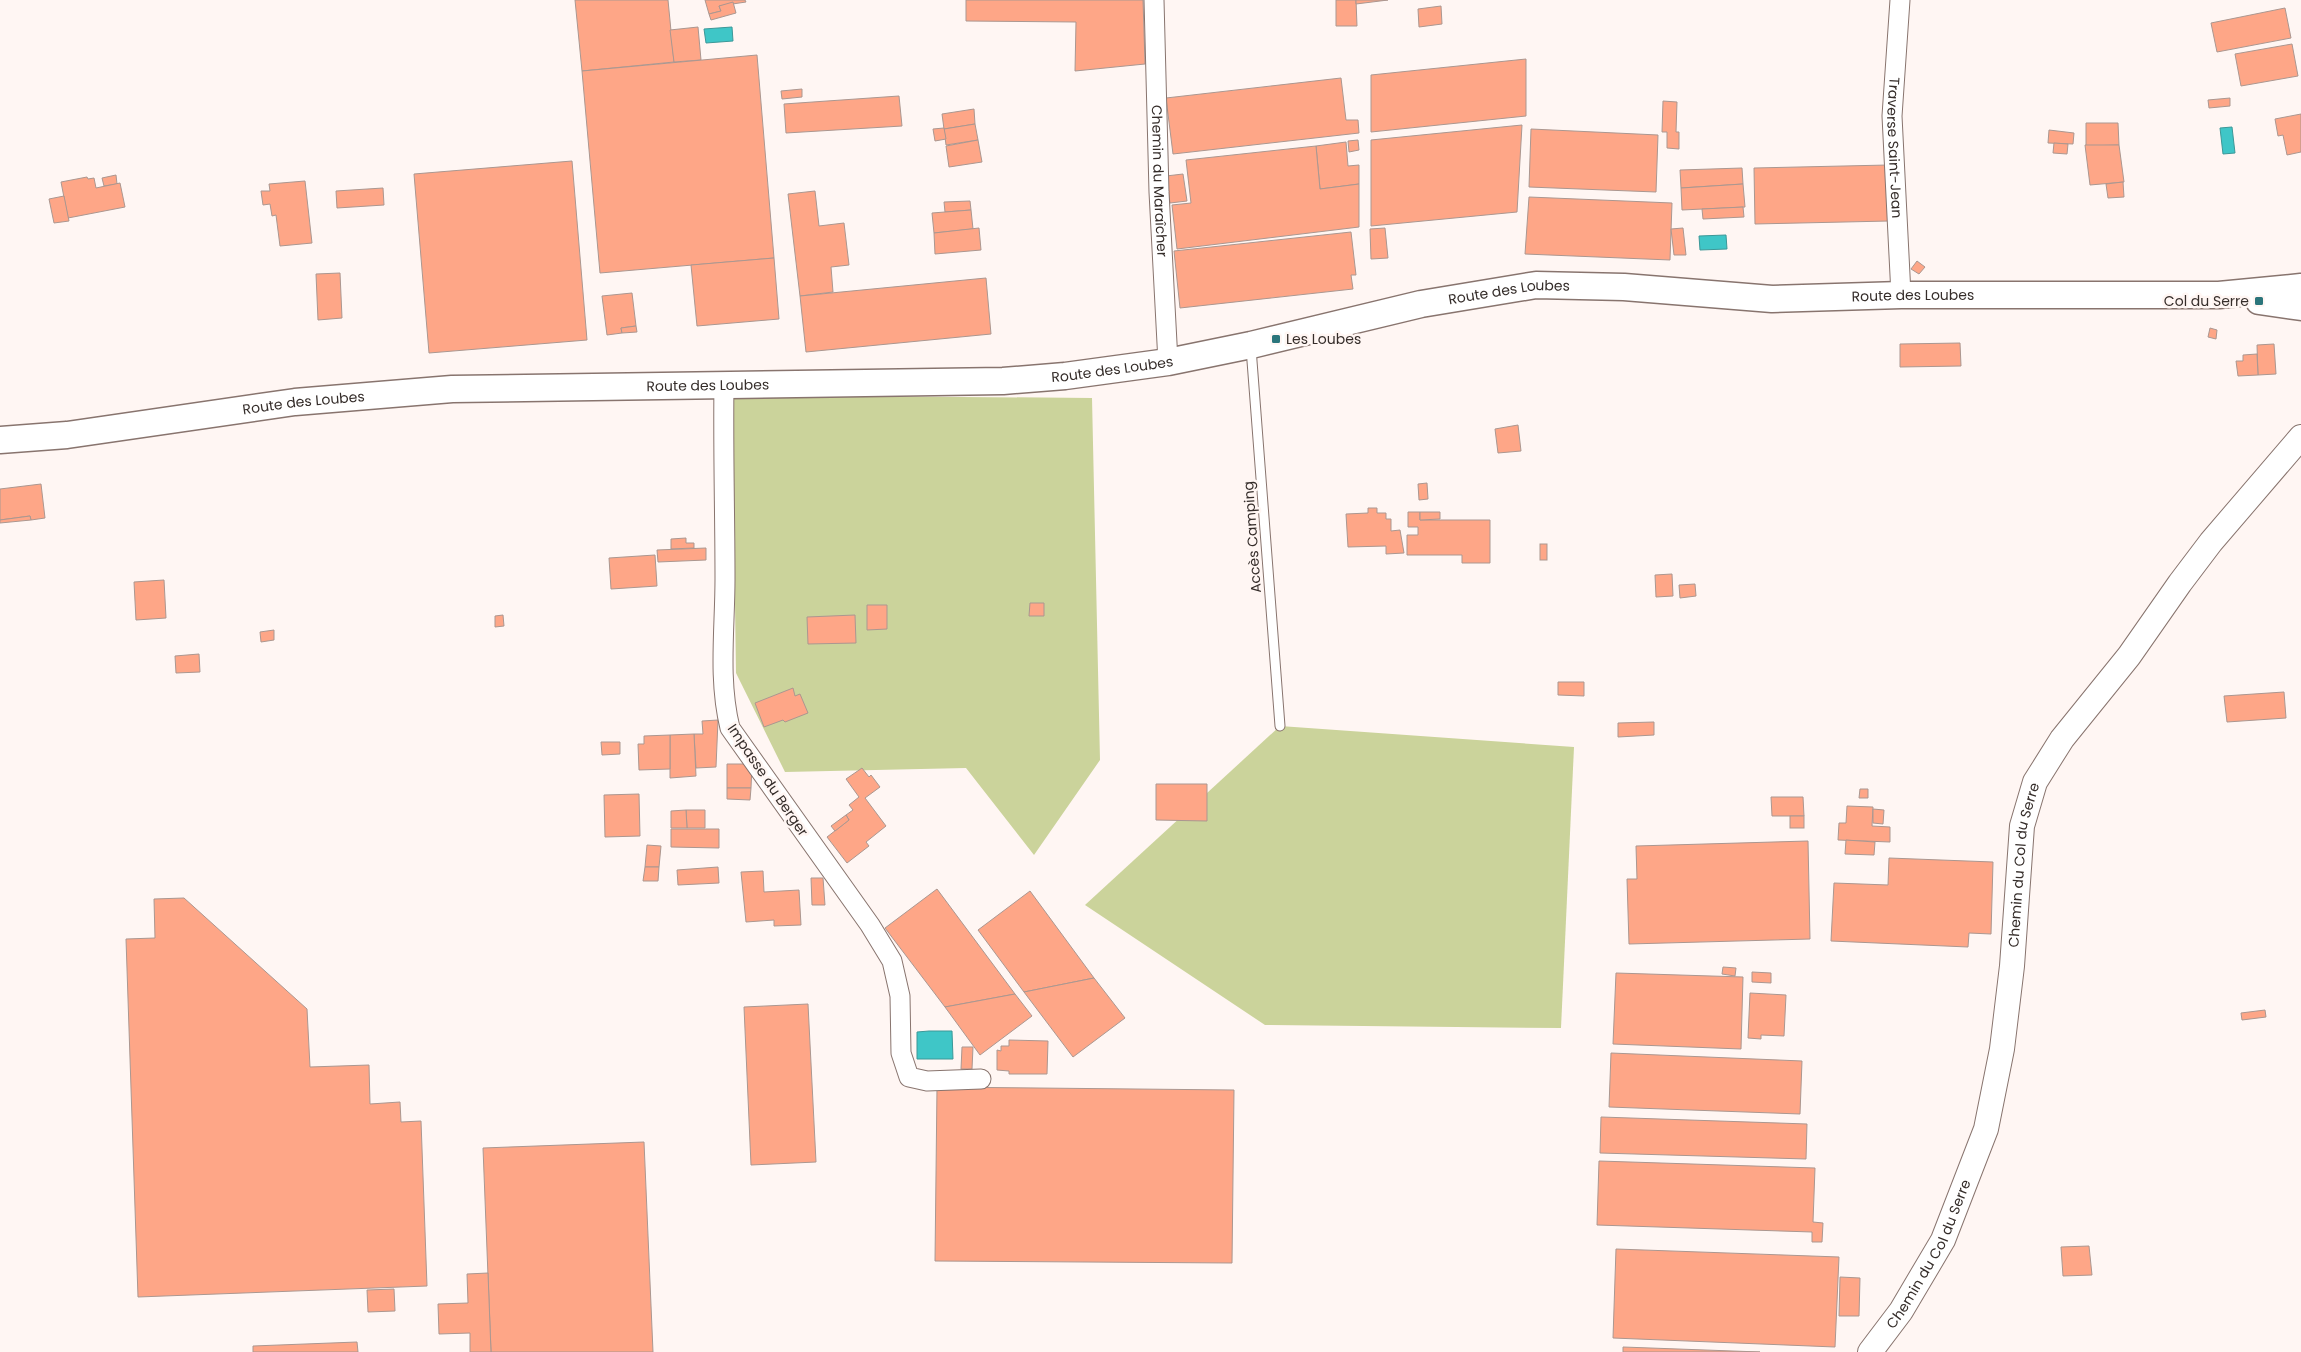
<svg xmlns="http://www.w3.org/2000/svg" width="2301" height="1352" font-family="Poppins,sans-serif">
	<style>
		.green { fill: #cbd39b }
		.water { fill: #3fc6c7; stroke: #3c9898 }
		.building { fill: #fea687; stroke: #ab9790 }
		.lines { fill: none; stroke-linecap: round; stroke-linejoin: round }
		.service-casing { stroke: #88746e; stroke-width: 11 }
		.minor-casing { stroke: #88746e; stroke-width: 21 }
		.tertiary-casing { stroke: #88746e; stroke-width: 26 }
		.secondary-casing { stroke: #88746e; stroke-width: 29 }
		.service { stroke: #fff; stroke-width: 9 }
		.minor { stroke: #fff; stroke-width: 19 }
		.tertiary { stroke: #fff; stroke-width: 24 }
		.secondary { stroke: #fff; stroke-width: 26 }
		.poi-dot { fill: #2b757b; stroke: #fff6f3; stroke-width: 2 }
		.labels { text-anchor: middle; stroke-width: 5; stroke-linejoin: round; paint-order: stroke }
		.street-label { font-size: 14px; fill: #352d2a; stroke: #fff6f3 }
		.poi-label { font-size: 14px; fill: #352d2a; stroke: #fff6f3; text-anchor: end }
	</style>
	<rect width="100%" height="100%" fill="#fff6f3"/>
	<g class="green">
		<path d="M 732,395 L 1092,398 L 1100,760 L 1034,855 L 966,768 L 785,772 L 736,673 Z"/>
		<path d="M 1280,726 L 1574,747 L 1561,1028 L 1265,1025 L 1085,905 Z"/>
	</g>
	<g class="water">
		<path d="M 732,27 L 733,41 L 706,43 L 704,29 Z"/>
		<path d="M 2232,127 L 2235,153 L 2223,154 L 2220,128 Z"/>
		<path d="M 1726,235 L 1727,249 L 1700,250 L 1699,236 Z"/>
		<path d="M 929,1031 L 952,1031 L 953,1059 L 917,1059 L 917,1032 Z"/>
	</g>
	<g class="building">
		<path d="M 575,0 L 668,0 L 674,62 L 582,71 Z"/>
		<path d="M 705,0 L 745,0 L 746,2 L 719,6 L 721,11 L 709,14 Z"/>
		<path d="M 966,0 L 1143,0 L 1145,64 L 1075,71 L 1076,22 L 966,21 Z"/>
		<path d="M 1336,0 L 1356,0 L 1357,26 L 1336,26 Z"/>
		<path d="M 1356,0 L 1388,0 L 1356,4 Z"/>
		<path d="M 733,2 L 736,13 L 711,20 L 709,14 L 721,11 L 719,6 Z"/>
		<path d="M 1441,6 L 1442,24 L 1419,27 L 1418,9 Z"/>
		<path d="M 2285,8 L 2291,38 L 2217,52 L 2211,23 Z"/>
		<path d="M 698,27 L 701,60 L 674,62 L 670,30 Z"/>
		<path d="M 2292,44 L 2298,76 L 2241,86 L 2235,54 Z"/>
		<path d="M 757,55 L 774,258 L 600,273 L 582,71 Z"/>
		<path d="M 1526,59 L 1526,116 L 1371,132 L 1371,75 Z"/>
		<path d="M 1341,78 L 1346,120 L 1358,120 L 1359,133 L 1173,154 L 1166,98 Z"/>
		<path d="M 802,89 L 802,97 L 782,99 L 781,91 Z"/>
		<path d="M 899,96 L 902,126 L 786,133 L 784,104 Z"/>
		<path d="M 2230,98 L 2230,106 L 2209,108 L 2208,100 Z"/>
		<path d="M 1663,101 L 1677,102 L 1676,132 L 1679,132 L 1679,149 L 1667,148 L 1667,132 L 1662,132 Z"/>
		<path d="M 974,109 L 975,124 L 944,129 L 942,114 Z"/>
		<path d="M 2301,114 L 2301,152 L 2287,155 L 2283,135 L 2278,136 L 2275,119 Z"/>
		<path d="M 2086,123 L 2118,123 L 2119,145 L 2086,146 Z"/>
		<path d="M 975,124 L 978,140 L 946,145 L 944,129 Z"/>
		<path d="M 1522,125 L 1517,212 L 1371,226 L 1371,140 Z"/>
		<path d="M 944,128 L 946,139 L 935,141 L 933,129 Z"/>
		<path d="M 1531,129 L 1658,135 L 1656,192 L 1529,187 Z"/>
		<path d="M 2049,130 L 2074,133 L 2073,144 L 2048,143 Z"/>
		<path d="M 978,140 L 982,162 L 949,167 L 946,146 Z"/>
		<path d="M 1358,140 L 1359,150 L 1349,152 L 1348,141 Z"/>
		<path d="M 1346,142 L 1348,166 L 1359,165 L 1359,184 L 1320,189 L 1316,146 Z"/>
		<path d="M 2054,143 L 2068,144 L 2067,154 L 2053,153 Z"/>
		<path d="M 2085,145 L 2119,145 L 2124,182 L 2090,185 Z"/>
		<path d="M 1316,146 L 1320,189 L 1359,184 L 1359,227 L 1177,249 L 1172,205 L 1191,203 L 1186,160 Z"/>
		<path d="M 572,161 L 587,340 L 429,353 L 414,174 Z"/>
		<path d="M 1888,165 L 1889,221 L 1755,224 L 1754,168 Z"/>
		<path d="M 1742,168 L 1743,184 L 1681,188 L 1680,170 Z"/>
		<path d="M 1183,174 L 1187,201 L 1170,203 L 1166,176 Z"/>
		<path d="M 116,175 L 117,184 L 104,186 L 102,178 Z"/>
		<path d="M 87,177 L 88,179 L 94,178 L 96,188 L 120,183 L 125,207 L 68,218 L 61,182 Z"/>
		<path d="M 305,181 L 312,243 L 280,246 L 276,215 L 272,216 L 270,204 L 263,205 L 261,191 L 270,191 L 269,184 Z"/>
		<path d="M 2123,182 L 2124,197 L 2108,198 L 2106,184 Z"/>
		<path d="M 1743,184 L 1745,207 L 1682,210 L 1681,188 Z"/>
		<path d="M 383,188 L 384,205 L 337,208 L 336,191 Z"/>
		<path d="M 815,191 L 819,226 L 844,223 L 849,265 L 831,267 L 833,292 L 800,296 L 788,194 Z"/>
		<path d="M 64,196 L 69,221 L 54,223 L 49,199 Z"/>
		<path d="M 1529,197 L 1672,203 L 1670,260 L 1525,254 Z"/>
		<path d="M 970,201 L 971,210 L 945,212 L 944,202 Z"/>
		<path d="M 1743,207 L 1744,217 L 1703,219 L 1702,209 Z"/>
		<path d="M 971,210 L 973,229 L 934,233 L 932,213 Z"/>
		<path d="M 979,228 L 981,250 L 935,254 L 934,233 Z"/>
		<path d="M 1385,228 L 1388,258 L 1371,259 L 1370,229 Z"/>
		<path d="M 1683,228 L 1686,255 L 1674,255 L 1671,229 Z"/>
		<path d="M 1351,232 L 1356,275 L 1351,275 L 1353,289 L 1180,308 L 1174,251 Z"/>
		<path d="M 774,258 L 779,319 L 697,326 L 691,265 Z"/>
		<path d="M 1917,261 L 1925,267 L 1919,274 L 1911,269 Z"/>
		<path d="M 340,273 L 342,318 L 318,320 L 316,274 Z"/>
		<path d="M 986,278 L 991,334 L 806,352 L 800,296 Z"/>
		<path d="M 632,293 L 636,326 L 621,328 L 622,333 L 607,335 L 602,296 Z"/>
		<path d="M 636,326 L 637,332 L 622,333 L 621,328 Z"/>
		<path d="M 2210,328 L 2217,330 L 2216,339 L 2208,337 Z"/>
		<path d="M 1960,343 L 1961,366 L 1900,367 L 1900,344 Z"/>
		<path d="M 2274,344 L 2276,374 L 2258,375 L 2257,345 Z"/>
		<path d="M 2257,354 L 2258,375 L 2238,376 L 2236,361 L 2243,361 L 2243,355 Z"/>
		<path d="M 1518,425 L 1521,451 L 1498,453 L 1495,429 Z"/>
		<path d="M 1427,483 L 1428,499 L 1419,500 L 1418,484 Z"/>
		<path d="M 41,484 L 45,518 L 31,520 L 30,516 L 0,520 L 0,489 Z"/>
		<path d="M 1368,508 L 1377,508 L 1377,513 L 1386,513 L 1386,519 L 1391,519 L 1391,531 L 1400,530 L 1404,553 L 1386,554 L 1386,546 L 1348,547 L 1346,514 L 1368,513 Z"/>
		<path d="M 1408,512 L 1420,512 L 1420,520 L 1490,520 L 1490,563 L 1462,563 L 1462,555 L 1407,555 L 1407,535 L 1418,535 L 1418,527 L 1408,527 Z"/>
		<path d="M 1420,512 L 1440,512 L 1440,519 L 1420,520 Z"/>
		<path d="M 30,516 L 31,520 L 0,523 L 0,520 Z"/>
		<path d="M 686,538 L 686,543 L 694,543 L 694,548 L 671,549 L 671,539 Z"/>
		<rect x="1540" y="544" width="7" height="16"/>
		<path d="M 706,548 L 706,560 L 658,562 L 657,550 Z"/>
		<path d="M 655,555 L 657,586 L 611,589 L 609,558 Z"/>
		<path d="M 1672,574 L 1673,596 L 1656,597 L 1655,575 Z"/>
		<path d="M 164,580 L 166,618 L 136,620 L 134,582 Z"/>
		<path d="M 1695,584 L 1696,596 L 1680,598 L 1679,585 Z"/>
		<path d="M 1030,603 L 1044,603 L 1044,616 L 1029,616 Z"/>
		<path d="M 867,605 L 887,605 L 887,629 L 867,630 Z"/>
		<path d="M 503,615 L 504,626 L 495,627 L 495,616 Z"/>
		<path d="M 855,615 L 856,643 L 808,644 L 807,617 Z"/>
		<path d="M 274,630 L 274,640 L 261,642 L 260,632 Z"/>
		<path d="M 199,654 L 200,672 L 176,673 L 175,656 Z"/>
		<path d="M 1558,682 L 1584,682 L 1584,696 L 1558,695 Z"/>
		<path d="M 793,688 L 795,696 L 800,694 L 808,713 L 785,722 L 783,720 L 764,727 L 755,703 Z"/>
		<path d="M 2284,692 L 2286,718 L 2227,722 L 2224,696 Z"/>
		<path d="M 718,720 L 716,767 L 696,768 L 694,734 L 703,734 L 702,721 Z"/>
		<path d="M 1654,722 L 1654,735 L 1618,737 L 1618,723 Z"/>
		<path d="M 694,734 L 696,776 L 670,778 L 670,735 Z"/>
		<path d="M 670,735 L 670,769 L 639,770 L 638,744 L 644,744 L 644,736 Z"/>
		<path d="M 601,742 L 620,742 L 620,754 L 602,755 Z"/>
		<path d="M 727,764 L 752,764 L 751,788 L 727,788 Z"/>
		<path d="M 862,768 L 869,777 L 871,775 L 880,787 L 865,798 L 886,826 L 866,842 L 869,846 L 847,863 L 827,837 L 849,820 L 846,815 L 853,810 L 849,805 L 859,797 L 846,779 Z"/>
		<path d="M 1156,784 L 1207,784 L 1207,821 L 1156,820 Z"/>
		<path d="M 727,788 L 751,788 L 750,800 L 727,799 Z"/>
		<path d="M 1860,789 L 1868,789 L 1868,798 L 1859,798 Z"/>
		<path d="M 639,794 L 640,836 L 605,837 L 604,795 Z"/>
		<path d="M 1771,797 L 1803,797 L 1804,816 L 1772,816 Z"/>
		<path d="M 1847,806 L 1873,807 L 1872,826 L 1890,827 L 1890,842 L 1838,840 L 1839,823 L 1846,823 Z"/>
		<path d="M 1873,809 L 1884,810 L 1883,824 L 1873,823 Z"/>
		<path d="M 686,810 L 705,810 L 705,828 L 687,828 Z"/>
		<path d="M 686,810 L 687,828 L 671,828 L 671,811 Z"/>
		<path d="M 846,815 L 849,820 L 835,831 L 831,826 Z"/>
		<rect x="1790" y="816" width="14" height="12"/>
		<path d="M 671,829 L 719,829 L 719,848 L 671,847 Z"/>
		<path d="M 1846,840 L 1875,842 L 1874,855 L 1845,854 Z"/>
		<path d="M 1808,841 L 1810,939 L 1629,944 L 1627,879 L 1637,879 L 1636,846 Z"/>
		<path d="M 647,845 L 661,846 L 659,867 L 645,867 Z"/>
		<path d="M 1889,858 L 1993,862 L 1991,934 L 1969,933 L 1968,947 L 1831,941 L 1834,883 L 1888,885 Z"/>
		<path d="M 645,867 L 659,867 L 658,881 L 643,881 Z"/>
		<path d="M 718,867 L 719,883 L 678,885 L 677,870 Z"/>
		<path d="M 763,871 L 764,892 L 799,890 L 801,925 L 774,926 L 774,920 L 746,922 L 741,872 Z"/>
		<path d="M 811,878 L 823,878 L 825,905 L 812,905 Z"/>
		<path d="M 937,889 L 1015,994 L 945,1007 L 885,928 Z"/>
		<path d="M 1030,891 L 1094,978 L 1024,992 L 978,930 Z"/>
		<path d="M 184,898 L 307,1009 L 310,1067 L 369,1065 L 370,1104 L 400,1102 L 401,1122 L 421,1121 L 427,1286 L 138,1297 L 126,939 L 155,938 L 154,899 Z"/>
		<path d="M 1723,967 L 1736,968 L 1735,976 L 1722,974 Z"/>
		<path d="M 1752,972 L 1771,973 L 1771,983 L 1752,982 Z"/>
		<path d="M 1616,973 L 1743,977 L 1741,1049 L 1613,1044 Z"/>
		<path d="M 1094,978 L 1125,1018 L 1073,1057 L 1024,992 Z"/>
		<path d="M 1750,993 L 1786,995 L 1784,1036 L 1761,1035 L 1761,1039 L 1748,1038 Z"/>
		<path d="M 1015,994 L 1032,1016 L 980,1055 L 945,1007 Z"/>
		<path d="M 808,1004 L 816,1162 L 751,1165 L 744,1007 Z"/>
		<path d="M 2265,1010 L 2266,1017 L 2242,1020 L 2241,1013 Z"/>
		<path d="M 1009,1040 L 1048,1041 L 1047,1074 L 1009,1074 L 1009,1071 L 997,1070 L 997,1050 L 1001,1051 L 1001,1046 L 1009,1046 Z"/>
		<path d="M 962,1047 L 973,1047 L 972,1069 L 961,1069 Z"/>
		<path d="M 1611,1053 L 1802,1061 L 1800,1114 L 1609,1107 Z"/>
		<path d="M 937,1087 L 1234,1090 L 1232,1263 L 935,1261 Z"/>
		<path d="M 1601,1117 L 1807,1124 L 1806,1159 L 1600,1153 Z"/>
		<path d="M 644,1142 L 653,1352 L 491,1352 L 483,1148 Z"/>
		<path d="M 1599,1161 L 1815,1168 L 1813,1222 L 1823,1223 L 1822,1242 L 1812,1242 L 1812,1232 L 1597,1225 Z"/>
		<path d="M 2089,1246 L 2092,1275 L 2063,1276 L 2061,1247 Z"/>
		<path d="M 1616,1249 L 1839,1257 L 1835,1347 L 1613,1338 Z"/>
		<path d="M 488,1273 L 491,1352 L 470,1352 L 470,1333 L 439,1334 L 438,1304 L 468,1303 L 467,1274 Z"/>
		<path d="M 1840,1277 L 1860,1278 L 1859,1316 L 1839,1316 Z"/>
		<path d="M 394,1289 L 395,1311 L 368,1312 L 367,1290 Z"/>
		<path d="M 357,1342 L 358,1352 L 253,1352 L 253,1346 Z"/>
		<path d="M 1623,1347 L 1760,1352 L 1623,1352 Z"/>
	</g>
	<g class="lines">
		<defs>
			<path id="service" d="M 1251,348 L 1280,726"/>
			<g id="minor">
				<path id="s1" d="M 1154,0 L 1159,192 L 1168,362"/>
				<path id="s2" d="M 1900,0 L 1892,116 L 1901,295"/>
				<path d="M 724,384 C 723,449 725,514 725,579 C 725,629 718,679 730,728 L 870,925 L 892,961 L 900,996 L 901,1053 L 909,1077 L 927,1081 L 981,1079"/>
			</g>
			<g id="tertiary">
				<path id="s3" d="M 1870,1352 L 1901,1311 L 1943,1240 L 1986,1129 L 2002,1049 L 2012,966 L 2022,826 L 2035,782 L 2062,739 L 2129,656 L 2180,583 L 2211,542 L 2301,437"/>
			</g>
			<g id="secondary">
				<path d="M 2259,301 L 2301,307"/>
				<path id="s4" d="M 0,440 L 67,435 L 295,402 L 452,389 L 1003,381 L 1065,376 L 1168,362 L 1251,345 L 1421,304 L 1536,285 L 1624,287 L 1772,299 L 1901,295 L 2219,295 L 2301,287"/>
			</g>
		</defs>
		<use href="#service" class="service-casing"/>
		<use href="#minor" class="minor-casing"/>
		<use href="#tertiary" class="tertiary-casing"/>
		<use href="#secondary" class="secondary-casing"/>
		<use href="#service" class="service"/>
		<use href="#minor" class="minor"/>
		<use href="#tertiary" class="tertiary"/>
		<use href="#secondary" class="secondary"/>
	</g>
	<g class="poi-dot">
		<rect x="2254" y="296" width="10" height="10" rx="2.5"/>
		<rect x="1271" y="334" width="10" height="10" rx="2.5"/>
	</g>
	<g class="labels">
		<g class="street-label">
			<text dy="5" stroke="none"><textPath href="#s2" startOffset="148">Traverse Saint-Jean</textPath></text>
			<text dy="5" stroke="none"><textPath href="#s1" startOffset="181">Chemin du Maraîcher</textPath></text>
			<text dy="5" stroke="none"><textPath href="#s4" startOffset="1521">Route des Loubes</textPath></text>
			<text dy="5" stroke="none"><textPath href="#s4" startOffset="1926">Route des Loubes</textPath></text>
			<text dy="5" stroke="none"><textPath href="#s4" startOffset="1116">Route des Loubes</textPath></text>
			<text dy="5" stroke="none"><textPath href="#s4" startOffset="711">Route des Loubes</textPath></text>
			<text dy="5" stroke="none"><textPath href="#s4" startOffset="306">Route des Loubes</textPath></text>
			<text transform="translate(1252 537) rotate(-94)" y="5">Accès Camping</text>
			<text transform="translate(768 780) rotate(56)" y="5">Impasse du Berger</text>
			<text dy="5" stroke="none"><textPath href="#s3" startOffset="520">Chemin du Col du Serre</textPath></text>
			<text dy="5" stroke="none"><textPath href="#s3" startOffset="115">Chemin du Col du Serre</textPath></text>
		</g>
		<g class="poi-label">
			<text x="2249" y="306">Col du Serre</text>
			<text x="1286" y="344" text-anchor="start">Les Loubes</text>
		</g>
	</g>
</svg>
